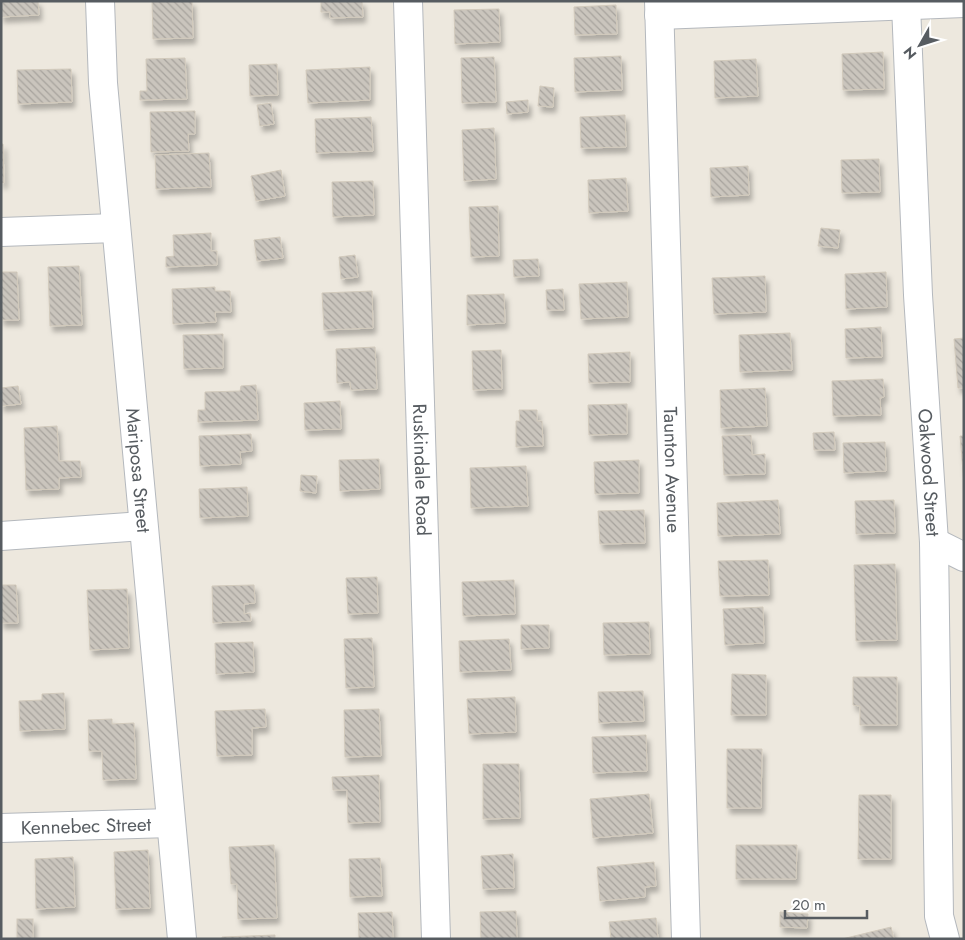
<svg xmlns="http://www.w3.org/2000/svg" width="965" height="940" font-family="Jost,sans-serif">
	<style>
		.building { fill: url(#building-back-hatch); stroke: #d2cabc; filter: url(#shadow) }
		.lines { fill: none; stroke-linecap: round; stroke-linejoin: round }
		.street-casing { stroke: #b4b8bd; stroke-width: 30 }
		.street { stroke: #fff; stroke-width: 28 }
		.labels { text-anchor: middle; stroke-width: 4; stroke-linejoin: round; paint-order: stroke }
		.street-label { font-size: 19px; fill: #575c61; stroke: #fff }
	</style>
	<defs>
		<pattern id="building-back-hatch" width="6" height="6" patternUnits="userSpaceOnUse" patternTransform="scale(1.25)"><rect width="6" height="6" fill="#cac5bd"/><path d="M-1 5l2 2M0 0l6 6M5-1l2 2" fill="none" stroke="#a7a39d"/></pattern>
		<filter id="shadow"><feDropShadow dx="3" dy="5.5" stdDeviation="2.5" flood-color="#0004"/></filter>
	</defs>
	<rect width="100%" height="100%" fill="#ede8de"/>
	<g class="building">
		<path d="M 1,1 L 38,1 L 39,15 L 1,17 Z"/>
		<path d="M 152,1 L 192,1 L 193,38 L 153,39 Z"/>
		<path d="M 321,1 L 362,1 L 363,17 L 330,18 L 330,12 L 321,12 Z"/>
		<path d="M 616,5 L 617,34 L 575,35 L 574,7 Z"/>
		<path d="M 499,9 L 500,42 L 455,44 L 454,10 Z"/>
		<path d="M 883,52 L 884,89 L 843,90 L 842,54 Z"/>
		<path d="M 621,56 L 622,90 L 575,92 L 574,58 Z"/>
		<path d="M 494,57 L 496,102 L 462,103 L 461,58 Z"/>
		<path d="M 185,58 L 187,99 L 140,100 L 140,91 L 147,91 L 146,59 Z"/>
		<path d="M 756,59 L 758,96 L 715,98 L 714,61 Z"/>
		<path d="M 277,64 L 278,95 L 250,96 L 249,65 Z"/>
		<path d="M 370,67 L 370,100 L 308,103 L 306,70 Z"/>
		<path d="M 71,69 L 72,102 L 18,104 L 17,70 Z"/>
		<path d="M 540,86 L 554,88 L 553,107 L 538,106 Z"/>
		<path d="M 528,100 L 528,112 L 507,114 L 506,102 Z"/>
		<path d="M 271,103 L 274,124 L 260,126 L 257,105 Z"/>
		<path d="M 195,111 L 195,134 L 188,134 L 189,151 L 151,152 L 150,112 Z"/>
		<path d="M 625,115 L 626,147 L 581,148 L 580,117 Z"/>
		<path d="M 371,117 L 373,151 L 316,153 L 315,119 Z"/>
		<path d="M 494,128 L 496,179 L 464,181 L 462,130 Z"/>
		<path d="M 1,144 L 3,144 L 4,183 L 1,183 Z"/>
		<path d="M 209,153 L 211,187 L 156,189 L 155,155 Z"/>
		<path d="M 879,159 L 880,192 L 842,193 L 841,160 Z"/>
		<path d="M 748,166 L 749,195 L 711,197 L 710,168 Z"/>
		<path d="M 281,170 L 285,196 L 256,201 L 251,176 Z"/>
		<path d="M 626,178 L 628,211 L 589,213 L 588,180 Z"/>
		<path d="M 373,181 L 374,215 L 333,217 L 332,182 Z"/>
		<path d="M 498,206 L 499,256 L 471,257 L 469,207 Z"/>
		<path d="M 821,228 L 840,230 L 838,248 L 818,246 Z"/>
		<path d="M 211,233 L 211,251 L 217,251 L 217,265 L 166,267 L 166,257 L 174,256 L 173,235 Z"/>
		<path d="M 280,237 L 283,258 L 257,261 L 254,240 Z"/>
		<path d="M 355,255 L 358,277 L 341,279 L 339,257 Z"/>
		<path d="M 538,259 L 539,276 L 514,277 L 513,260 Z"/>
		<path d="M 79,266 L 82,325 L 50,326 L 48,267 Z"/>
		<path d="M 1,272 L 17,272 L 19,320 L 1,320 Z"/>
		<path d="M 886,272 L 887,307 L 846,309 L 845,274 Z"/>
		<path d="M 765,276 L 766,312 L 714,314 L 712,278 Z"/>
		<path d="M 627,282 L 628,317 L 581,319 L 579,284 Z"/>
		<path d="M 215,287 L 215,291 L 230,291 L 231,312 L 215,312 L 216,322 L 173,324 L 172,289 Z"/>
		<path d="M 563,289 L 564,310 L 547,310 L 546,290 Z"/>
		<path d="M 372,291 L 373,328 L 324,330 L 322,293 Z"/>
		<path d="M 504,294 L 505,323 L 467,325 L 467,295 Z"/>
		<path d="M 881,327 L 882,357 L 846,358 L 845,329 Z"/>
		<path d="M 790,333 L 792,370 L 740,372 L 739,335 Z"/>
		<path d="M 223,334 L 223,368 L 184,369 L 183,335 Z"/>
		<path d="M 964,338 L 964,388 L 958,388 L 954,339 Z"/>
		<path d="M 375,347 L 377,389 L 351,390 L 350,382 L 337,383 L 336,349 Z"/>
		<path d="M 501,350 L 502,389 L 473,390 L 472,351 Z"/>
		<path d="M 630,352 L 630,382 L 589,383 L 588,354 Z"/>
		<path d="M 883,379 L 884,397 L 880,398 L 881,415 L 833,416 L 832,381 Z"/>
		<path d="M 256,385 L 258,420 L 198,422 L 198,410 L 205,410 L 205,392 L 240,391 L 241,386 Z"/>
		<path d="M 18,386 L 21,404 L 1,406 L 1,388 Z"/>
		<path d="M 765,388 L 767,426 L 721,428 L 720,390 Z"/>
		<path d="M 340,401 L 341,429 L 305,430 L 304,403 Z"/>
		<path d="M 627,404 L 627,434 L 589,435 L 588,405 Z"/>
		<path d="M 519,410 L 537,410 L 537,421 L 542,421 L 543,446 L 516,447 L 516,421 L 520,421 Z"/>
		<path d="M 57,426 L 59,461 L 80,461 L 81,477 L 59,478 L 59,489 L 26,490 L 24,428 Z"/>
		<path d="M 834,432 L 835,450 L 814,450 L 813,433 Z"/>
		<path d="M 251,434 L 252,451 L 240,452 L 241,464 L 200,466 L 199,436 Z"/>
		<path d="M 751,435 L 752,455 L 765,454 L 765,474 L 724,475 L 722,436 Z"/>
		<path d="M 960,436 L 964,436 L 964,485 Z"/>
		<path d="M 885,442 L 886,471 L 844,473 L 843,443 Z"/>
		<path d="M 379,459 L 380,489 L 340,491 L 339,460 Z"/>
		<path d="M 639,460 L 639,493 L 595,494 L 594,462 Z"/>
		<path d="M 526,466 L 528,506 L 471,508 L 470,468 Z"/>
		<path d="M 301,475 L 317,476 L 316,493 L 300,491 Z"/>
		<path d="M 247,487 L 248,516 L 200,518 L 199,489 Z"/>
		<path d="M 778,500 L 780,534 L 718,536 L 717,503 Z"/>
		<path d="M 894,500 L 895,533 L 856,534 L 855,501 Z"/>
		<path d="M 644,510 L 645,543 L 600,544 L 598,511 Z"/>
		<path d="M 768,560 L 769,595 L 720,596 L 718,561 Z"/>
		<path d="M 895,564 L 897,640 L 856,641 L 854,565 Z"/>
		<path d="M 377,577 L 378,613 L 348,614 L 346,578 Z"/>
		<path d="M 514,580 L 515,614 L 463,616 L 462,582 Z"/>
		<path d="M 1,585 L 16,585 L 18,623 L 1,623 Z"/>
		<path d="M 254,585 L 255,603 L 244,604 L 244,614 L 250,613 L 251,621 L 213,623 L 212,586 Z"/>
		<path d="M 127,589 L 129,648 L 90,650 L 87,590 Z"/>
		<path d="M 763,607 L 764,643 L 725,645 L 723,609 Z"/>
		<path d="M 649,622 L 650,654 L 604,655 L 603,623 Z"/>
		<path d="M 521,625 L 549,625 L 549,648 L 521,649 Z"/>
		<path d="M 372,638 L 374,687 L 346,688 L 344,639 Z"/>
		<path d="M 509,639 L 511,670 L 460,672 L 459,641 Z"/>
		<path d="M 253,642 L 254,672 L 216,674 L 215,643 Z"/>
		<path d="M 732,674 L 766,675 L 766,715 L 731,715 Z"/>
		<path d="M 853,677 L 897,677 L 897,725 L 860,725 L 860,706 L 853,705 Z"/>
		<path d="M 643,691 L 644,721 L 599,723 L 598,692 Z"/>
		<path d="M 64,693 L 65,729 L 20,731 L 19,701 L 42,700 L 42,694 Z"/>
		<path d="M 515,697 L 516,732 L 469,734 L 467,699 Z"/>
		<path d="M 265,709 L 266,727 L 252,728 L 252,755 L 217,756 L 215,711 Z"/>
		<path d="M 379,709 L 381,756 L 345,757 L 344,710 Z"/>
		<path d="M 112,719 L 112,724 L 134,723 L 136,779 L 103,780 L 102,751 L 89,751 L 88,720 Z"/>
		<path d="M 646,735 L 647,771 L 593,773 L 592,737 Z"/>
		<path d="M 727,749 L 762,749 L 761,808 L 727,808 Z"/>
		<path d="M 483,764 L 519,764 L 520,818 L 483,819 Z"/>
		<path d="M 379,775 L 380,822 L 348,823 L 347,790 L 333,790 L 332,777 Z"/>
		<path d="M 649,794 L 653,833 L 593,838 L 590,799 Z"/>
		<path d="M 859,795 L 891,795 L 891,859 L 858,859 Z"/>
		<path d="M 274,845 L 277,918 L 238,919 L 237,884 L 231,884 L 229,847 Z"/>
		<path d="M 736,845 L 797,845 L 796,879 L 736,879 Z"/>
		<path d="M 148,850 L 150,908 L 116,909 L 114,852 Z"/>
		<path d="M 513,854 L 514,888 L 483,889 L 481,856 Z"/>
		<path d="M 73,857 L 75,907 L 36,909 L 35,859 Z"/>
		<path d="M 380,858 L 382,896 L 350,897 L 349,859 Z"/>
		<path d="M 654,862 L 656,886 L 645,887 L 645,897 L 600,901 L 597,867 Z"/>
		<path d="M 516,911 L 517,939 L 481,939 L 480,912 Z"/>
		<path d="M 392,912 L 393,939 L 359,939 L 358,913 Z"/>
		<path d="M 780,912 L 808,914 L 807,928 L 780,927 Z"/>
		<path d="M 656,918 L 658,939 L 611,939 L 609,922 Z"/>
		<rect x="17" y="919" width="16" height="20"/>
		<path d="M 891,927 L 894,939 L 842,939 Z"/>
		<path d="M 275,935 L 275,939 L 222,939 L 222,937 Z"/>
	</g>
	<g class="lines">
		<defs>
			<g id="street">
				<path id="s1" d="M 100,1 L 103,83 L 182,939"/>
				<path id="s2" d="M 408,1 L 436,939"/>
				<path id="s3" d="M 659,1 L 686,939"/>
				<path id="s4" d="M 906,5 L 918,295 L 934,542 L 939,916 L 945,939"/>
				<path d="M 659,15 L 964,3"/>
				<path d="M 1,232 L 116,228"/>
				<path d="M 1,536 L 143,526"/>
				<path d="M 934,542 L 964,557"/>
				<path id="s5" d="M 1,828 L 171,823"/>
			</g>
		</defs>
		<use href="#street" class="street-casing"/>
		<use href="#street" class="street"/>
	</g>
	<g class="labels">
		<g class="street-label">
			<text dy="7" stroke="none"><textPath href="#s1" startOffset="471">Mariposa Street</textPath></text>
			<text dy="7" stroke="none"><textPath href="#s2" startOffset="469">Ruskindale Road</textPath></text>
			<text dy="7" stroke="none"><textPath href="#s3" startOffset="469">Taunton Avenue</textPath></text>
			<text dy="7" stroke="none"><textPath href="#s4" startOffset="468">Oakwood Street</textPath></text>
			<text dy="7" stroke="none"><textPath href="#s5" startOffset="85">Kennebec Street</textPath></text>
		</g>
	</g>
	<rect width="965" height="940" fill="none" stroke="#575c61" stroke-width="5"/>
	<g transform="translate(920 45) rotate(231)" stroke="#ffffff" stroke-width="4" paint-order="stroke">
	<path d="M0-4L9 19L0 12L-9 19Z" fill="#575c61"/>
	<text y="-8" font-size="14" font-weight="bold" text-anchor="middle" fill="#575c61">N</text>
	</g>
	<path d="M785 910v8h82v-8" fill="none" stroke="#575c61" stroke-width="2.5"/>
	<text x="792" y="910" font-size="15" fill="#575c61" stroke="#ffffff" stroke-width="4" paint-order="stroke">20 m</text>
</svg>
